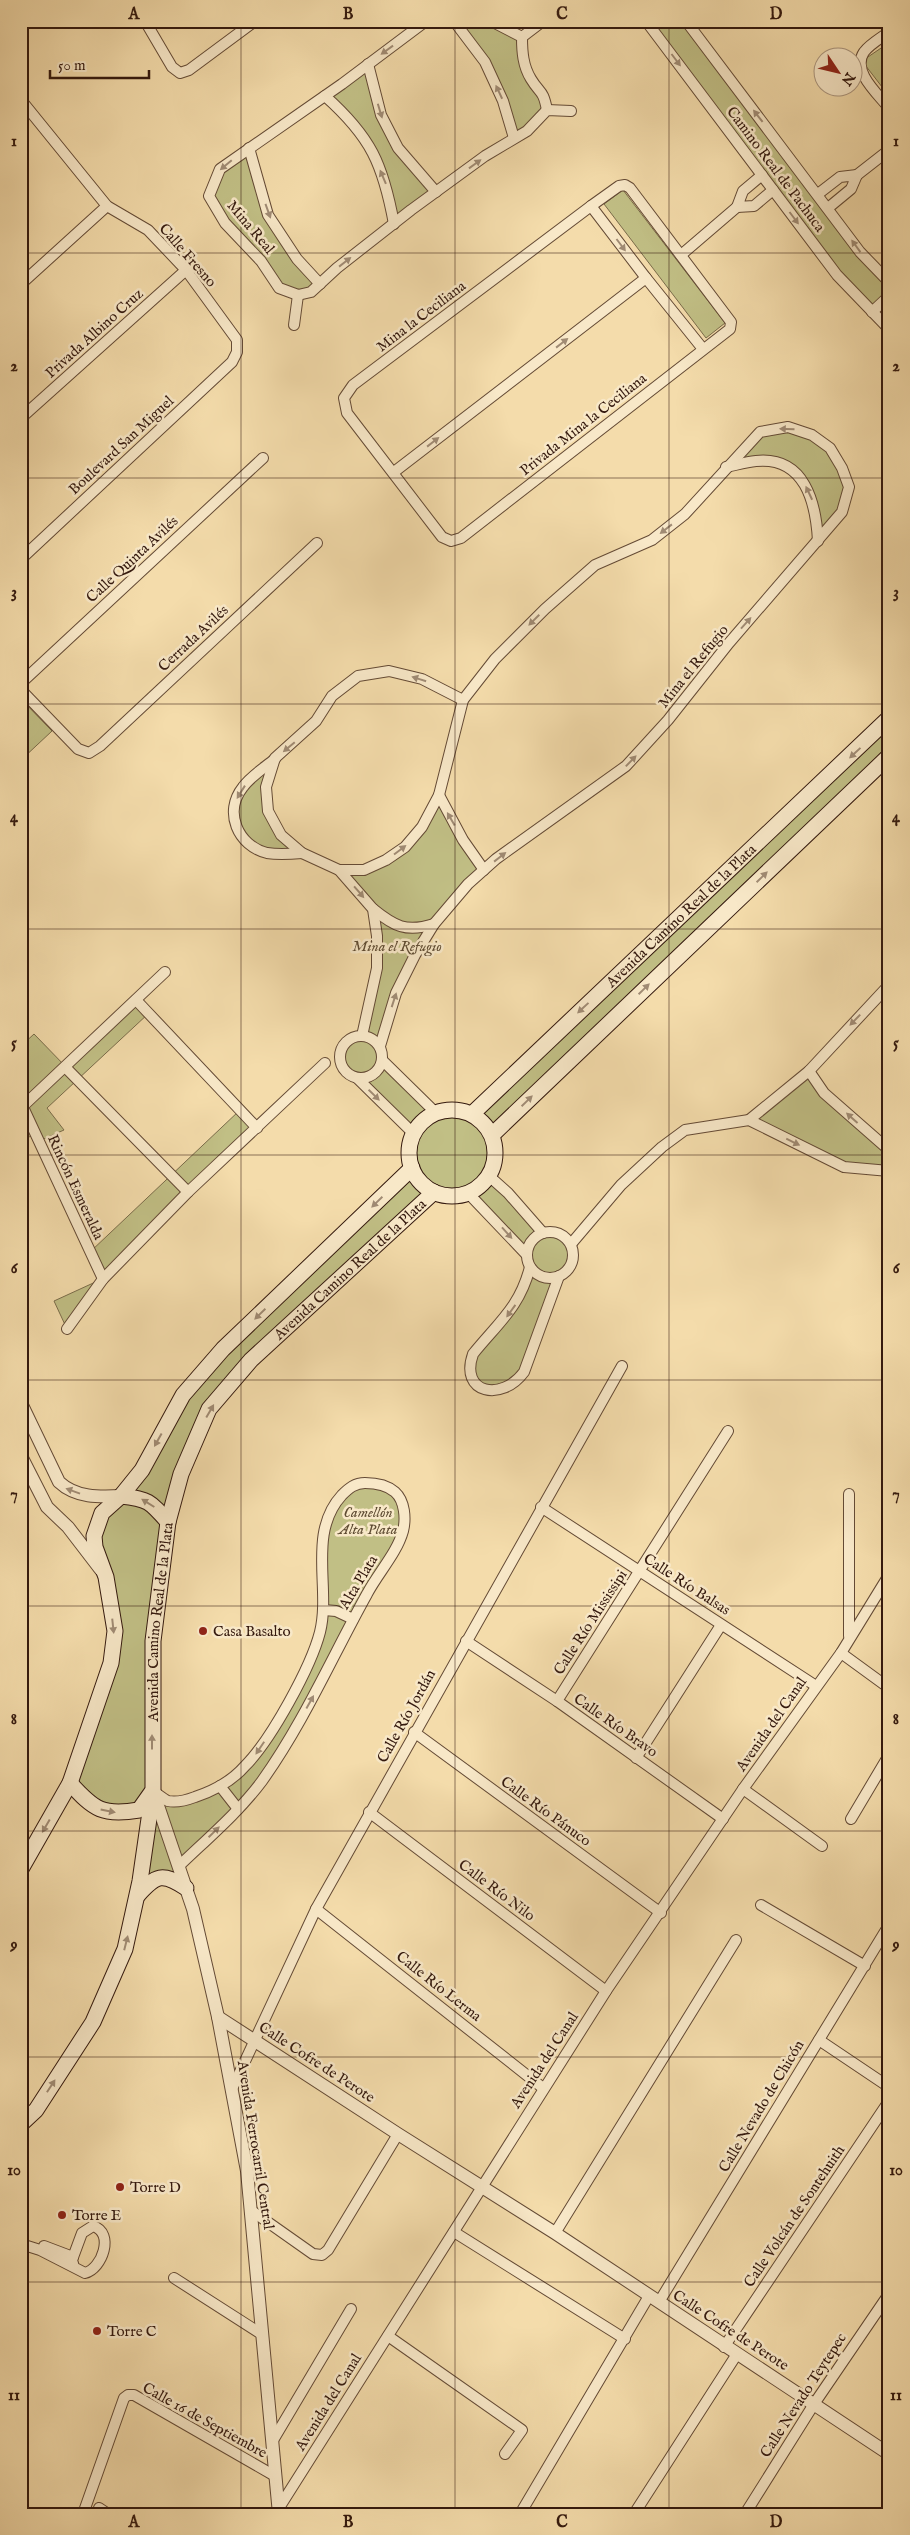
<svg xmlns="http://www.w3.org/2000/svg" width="910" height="2535" font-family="'IM FELL English',serif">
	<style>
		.green { fill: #c1bf85; stroke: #7a6c4a }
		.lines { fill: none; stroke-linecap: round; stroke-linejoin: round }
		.minor-casing { stroke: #644a35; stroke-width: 12 }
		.tertiary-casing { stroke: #644a35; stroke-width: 14 }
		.secondary-casing { stroke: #34190e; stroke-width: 17 }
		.minor { stroke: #f8e8c8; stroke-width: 10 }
		.tertiary { stroke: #f8e8c8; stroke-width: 12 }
		.secondary { stroke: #f8e8c8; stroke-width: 15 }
		.oneway { fill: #a08b74 }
		.grid { fill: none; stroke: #34190e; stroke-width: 1; stroke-opacity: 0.55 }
		.poi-dot { fill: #8f2418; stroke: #f8e8c8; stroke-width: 2 }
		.labels { text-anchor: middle; stroke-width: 5; stroke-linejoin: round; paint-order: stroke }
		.street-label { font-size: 15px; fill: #34190e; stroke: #f8e8c8 }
		.park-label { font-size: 15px; font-style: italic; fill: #5e4b32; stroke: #f8e8c8 }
		.poi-label { font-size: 15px; fill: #34190e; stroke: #f8e8c8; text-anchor: start }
		.neatline { fill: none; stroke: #34190e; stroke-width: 2 }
		.grid-label { font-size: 16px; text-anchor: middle; font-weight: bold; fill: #34190e }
	</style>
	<rect width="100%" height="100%" fill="#f4dcab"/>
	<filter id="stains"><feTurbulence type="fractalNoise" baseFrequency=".004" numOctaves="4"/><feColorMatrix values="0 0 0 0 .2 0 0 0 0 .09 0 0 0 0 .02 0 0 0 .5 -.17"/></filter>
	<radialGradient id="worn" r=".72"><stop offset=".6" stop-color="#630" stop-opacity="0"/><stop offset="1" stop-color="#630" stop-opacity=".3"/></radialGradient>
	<g class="green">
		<path d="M 456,21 L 489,21 L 517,37 L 547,110 L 514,138 L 503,101 Z"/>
		<path d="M 646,21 L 686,21 L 889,282 L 889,329 L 837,275 Z"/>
		<path d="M 887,44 L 889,46 L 889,96 L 862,61 Z"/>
		<path d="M 368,64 L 398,148 L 436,192 L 394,224 L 372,151 L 325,96 Z"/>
		<path d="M 249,148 L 268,215 L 320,284 L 311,292 L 279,288 L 209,196 L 220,169 Z"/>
		<path d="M 623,190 L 725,323 L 706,338 L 604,204 Z"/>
		<path d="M 788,427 L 830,448 L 849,487 L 842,512 L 818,541 L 811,495 L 778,462 L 726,467 L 760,432 Z"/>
		<path d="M 21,699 L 52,731 L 21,760 Z"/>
		<path d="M 889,718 L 889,756 L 492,1135 C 496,1151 495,1161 489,1176 L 543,1233 C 573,1230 585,1260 559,1277 L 517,1381 L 481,1387 L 470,1362 L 511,1311 L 528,1263 L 527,1255 L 468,1193 L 455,1196 L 434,1192 L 209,1409 L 181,1474 L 153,1641 L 153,1791 L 168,1801 L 220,1786 L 259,1750 L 315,1650 L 328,1522 L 348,1489 L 378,1483 L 402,1503 L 403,1532 L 261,1782 L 171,1879 L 137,1896 L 153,1792 L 118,1813 L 70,1783 L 111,1663 L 97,1524 L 121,1496 L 183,1395 L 412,1168 L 410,1149 L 413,1134 C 395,1116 378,1096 358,1080 C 352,1075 345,1074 341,1065 C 335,1050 348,1038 362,1035 L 377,968 L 372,908 L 339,870 L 364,870 L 405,847 L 439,795 L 484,870 L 415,955 L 380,1046 L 383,1062 L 435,1113 L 458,1110 L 472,1114 Z"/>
		<path d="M 275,758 C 258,812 269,812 302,853 L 267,853 L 241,836 L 235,802 Z"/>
		<path d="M 136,1000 L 149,1013 L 47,1108 L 64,1130 L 39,1141 L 35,1134 L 21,1141 L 21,1046 L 34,1034 L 66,1067 Z"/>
		<path d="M 809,1071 L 889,1150 L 889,1171 L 844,1167 L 749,1120 Z"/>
		<path d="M 240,1110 L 257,1128 L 103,1279 L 67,1329 L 54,1301 L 102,1279 L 90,1252 Z"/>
	</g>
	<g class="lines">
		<defs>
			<g id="minor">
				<path d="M 145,21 L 172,67 L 180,73 L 189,70 L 255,21"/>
				<path d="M 426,21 L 342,84 L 220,169 L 209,196 L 225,223 L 261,261 L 279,288 L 298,295 L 311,292 L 337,268 L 411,210 L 485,156 L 527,131 L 547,110 L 571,111"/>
				<path d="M 454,21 L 485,62 L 503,101 L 514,138"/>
				<path d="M 491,21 L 522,37 C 522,52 523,66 531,79 C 540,94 543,89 547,110"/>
				<path d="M 646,21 L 837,275 L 889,329"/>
				<path d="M 686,21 L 860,252 L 889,282"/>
				<path d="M 889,32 C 881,38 870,44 864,52 C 851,71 878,94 889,108"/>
				<path d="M 522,37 L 543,21"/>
				<path d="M 368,64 L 381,115 L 398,148 L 436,192"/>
				<path d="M 325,96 C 371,137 383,164 394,224"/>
				<path d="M 21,100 L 107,206 L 148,230 L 186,270 L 237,340 L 237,352 L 232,362 L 21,559"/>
				<path d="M 249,148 L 268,215 L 297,259 L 320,284"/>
				<path d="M 762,175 L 743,191 L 737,207 L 754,206 L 773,190"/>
				<path d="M 857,175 L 889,150"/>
				<path d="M 625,185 L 630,188 L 731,322 L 730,329 L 461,538 L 451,541 L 442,537 L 347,413 L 344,398 L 353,385 L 591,206 L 619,186 Z"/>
				<path d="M 818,194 L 840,177 L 857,175 L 851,189 L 828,208"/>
				<path d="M 591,206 L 646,278 L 703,349"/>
				<path d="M 681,255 L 737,207"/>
				<path d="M 21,284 L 107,206"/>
				<path d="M 872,312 L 889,296"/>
				<path d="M 294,325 L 298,295"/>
				<path d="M 21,418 L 186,270"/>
				<path d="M 726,467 C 736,465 746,462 756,461 C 805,456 816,503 818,541"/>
				<path d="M 394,472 L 646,278"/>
				<path d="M 21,683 L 263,458"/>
				<path d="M 21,690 L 78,749 L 89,753 L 100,746 L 317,543"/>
				<path d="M 275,759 C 264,768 251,776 243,787 C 223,812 238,846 267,853 C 279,855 291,854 302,853"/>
				<path d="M 439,795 L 463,840 L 484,870"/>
				<path d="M 339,870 L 364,870 L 386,860 L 405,847 L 422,827 L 439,795 L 463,700 L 495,659 L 545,609 L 595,565 L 652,540 L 685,514 L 760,432 L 788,427 L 812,435 L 830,448 L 842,468 L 849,487 L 842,512 L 729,643 L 668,720 L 626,766 L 496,859 L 468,884 L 434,924 L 415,955 L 396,993 L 380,1046"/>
				<path d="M 373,909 C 394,926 406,933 434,924"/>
				<path d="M 136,1000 L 257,1128"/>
				<circle cx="361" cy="1057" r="21"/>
				<path d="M 362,1036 L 377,968 L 377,936 L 373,909 L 339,870 L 302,853 L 281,835 L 268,811 L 266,787 L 275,758 L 316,721 L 332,696 L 358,676 L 389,671 L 422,679 L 463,700"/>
				<path d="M 383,1061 L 436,1113"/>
				<path d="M 65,1067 L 188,1192"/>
				<path d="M 809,1071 L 824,1093 L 889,1150"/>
				<path d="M 357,1078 L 414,1134"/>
				<path d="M 23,1107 L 103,1279"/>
				<path d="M 21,1108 L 165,972"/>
				<path d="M 749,1120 L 809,1071 L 889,985"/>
				<path d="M 489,1176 L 508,1193 L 543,1233"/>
				<path d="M 468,1193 L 527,1255"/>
				<circle cx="550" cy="1255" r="23"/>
				<path d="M 571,1244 L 621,1185 L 662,1147 L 685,1130 L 749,1120 L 844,1167 L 889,1171"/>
				<path d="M 530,1267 C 520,1307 498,1323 473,1354 C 459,1394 502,1402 524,1372 L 559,1276"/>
				<path d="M 67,1329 L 103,1279 L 188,1192 L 325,1063"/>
				<path d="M 849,1494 L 849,1636"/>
				<path d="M 541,1507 L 816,1686"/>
				<path d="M 324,1610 L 336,1611 L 353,1619"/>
				<path d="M 466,1641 L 557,1701 L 723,1819"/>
				<path d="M 841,1653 L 889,1688"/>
				<path d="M 557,1701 L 728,1431"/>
				<path d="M 414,1732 L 661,1913"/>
				<path d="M 636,1758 L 721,1625"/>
				<path d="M 220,1786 L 238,1809"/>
				<path d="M 743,1789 L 822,1846"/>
				<path d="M 153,1791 C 158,1794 163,1799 168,1801 C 177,1803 187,1800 195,1797 C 213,1791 232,1781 245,1766 C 271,1740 311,1667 320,1632 C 331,1588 307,1533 342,1495 C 349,1488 355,1483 365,1483 C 376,1483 387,1485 395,1492 C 405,1501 406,1519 403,1531 C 397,1553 378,1573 367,1594 C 332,1657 304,1722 262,1781 C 239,1812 207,1839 179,1866"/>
				<path d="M 369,1812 L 606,1991"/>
				<path d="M 851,1819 L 889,1755"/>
				<path d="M 761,1905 L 865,1966"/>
				<path d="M 316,1909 L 543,2088"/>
				<path d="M 819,2040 L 889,2087"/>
				<path d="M 232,2089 L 316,1909 L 622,1366"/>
				<path d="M 252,2211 L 313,2254 L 322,2255 L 328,2250 L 398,2134"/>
				<path d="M 454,2232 L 625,2339"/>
				<path d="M 555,2233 L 736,1940"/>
				<path d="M 21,2244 L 40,2250 L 85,2273 C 102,2269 115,2233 93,2226 L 82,2233 L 72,2260 L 74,2267"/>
				<path d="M 44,2246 L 73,2257"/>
				<path d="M 174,2278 L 263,2335"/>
				<path d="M 659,2302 L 889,1925"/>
				<path d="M 388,2336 L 522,2430 L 505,2454"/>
				<path d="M 724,2347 L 889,2101"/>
				<path d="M 272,2442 L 351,2309"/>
				<path d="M 99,2508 L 108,2514"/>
				<path d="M 277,2511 L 606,1991 L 743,1789 L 841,1653 L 889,1575"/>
				<path d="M 83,2514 L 124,2398 L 128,2395 L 134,2395 L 275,2476"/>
				<path d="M 520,2514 L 649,2296"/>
				<path d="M 634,2514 L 737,2354"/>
				<path d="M 745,2514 L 814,2404 L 889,2294"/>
				<path d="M 886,2514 L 889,2510"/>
			</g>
			<g id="tertiary">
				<path d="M 21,1403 L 59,1482 C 76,1498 99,1497 121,1496"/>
				<path d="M 21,1456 L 47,1507 L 68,1527 L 101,1570"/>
				<path d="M 153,1791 L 193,1909 L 218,2017 L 247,2171 L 279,2514"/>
				<path d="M 218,2017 L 398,2134 L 555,2233 L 889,2454"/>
			</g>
			<g id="secondary">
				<circle cx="452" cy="1153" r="43"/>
				<path id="s1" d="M 472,1114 L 889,718"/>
				<path d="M 492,1135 L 889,756"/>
				<path d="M 121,1496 C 148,1499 150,1501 168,1522"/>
				<path d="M 70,1783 C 94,1810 103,1816 139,1810 L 151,1793"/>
				<path d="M 21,1869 L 70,1783 L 111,1663 L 115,1631 L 106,1577 L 95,1547 L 94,1536 L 102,1513 L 121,1496 L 142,1470 L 183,1395 L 223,1349 L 412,1168"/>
				<path d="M 138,1895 C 156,1875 162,1872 186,1888"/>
				<path id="s2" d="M 21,2124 L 36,2110 L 93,2022 L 125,1949 L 140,1881 L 153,1791 L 153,1641 L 168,1522 L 181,1474 L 209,1409 L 251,1360 L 434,1192"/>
			</g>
		</defs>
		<use href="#minor" class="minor-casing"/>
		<use href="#tertiary" class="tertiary-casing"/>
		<use href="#secondary" class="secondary-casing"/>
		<use href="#minor" class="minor"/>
		<use href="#tertiary" class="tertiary"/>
		<use href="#secondary" class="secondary"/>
	</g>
	<defs><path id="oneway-solid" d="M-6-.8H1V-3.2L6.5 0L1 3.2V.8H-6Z" transform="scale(1.25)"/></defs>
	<g class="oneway">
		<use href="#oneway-solid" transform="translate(387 50) rotate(144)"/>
		<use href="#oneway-solid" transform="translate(676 60) rotate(53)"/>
		<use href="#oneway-solid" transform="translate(499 92) rotate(-115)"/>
		<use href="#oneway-solid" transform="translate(380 111) rotate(73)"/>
		<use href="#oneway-solid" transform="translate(758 116) rotate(-128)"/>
		<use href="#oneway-solid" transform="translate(475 164) rotate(-36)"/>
		<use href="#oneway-solid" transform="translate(226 165) rotate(140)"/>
		<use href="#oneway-solid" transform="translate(383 177) rotate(-113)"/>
		<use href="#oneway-solid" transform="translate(268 211) rotate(70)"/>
		<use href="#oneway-solid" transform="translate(794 218) rotate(53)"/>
		<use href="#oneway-solid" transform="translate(621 245) rotate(53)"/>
		<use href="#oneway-solid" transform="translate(856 246) rotate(-126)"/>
		<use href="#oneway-solid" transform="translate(345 262) rotate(-38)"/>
		<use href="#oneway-solid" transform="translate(562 343) rotate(-38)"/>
		<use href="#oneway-solid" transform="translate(787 429) rotate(-178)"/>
		<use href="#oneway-solid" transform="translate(433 442) rotate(-38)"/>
		<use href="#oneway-solid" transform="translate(809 493) rotate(-115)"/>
		<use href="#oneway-solid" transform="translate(666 529) rotate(142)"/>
		<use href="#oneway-solid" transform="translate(534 620) rotate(135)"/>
		<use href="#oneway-solid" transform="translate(746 623) rotate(-48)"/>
		<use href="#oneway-solid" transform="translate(419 679) rotate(-162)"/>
		<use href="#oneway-solid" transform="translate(289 747) rotate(140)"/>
		<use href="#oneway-solid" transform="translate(855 753) rotate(137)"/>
		<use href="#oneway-solid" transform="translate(631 761) rotate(-46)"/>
		<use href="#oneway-solid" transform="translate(241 792) rotate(122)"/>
		<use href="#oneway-solid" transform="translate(451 819) rotate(-120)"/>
		<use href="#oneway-solid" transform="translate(400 850) rotate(-37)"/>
		<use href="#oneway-solid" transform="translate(500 857) rotate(-38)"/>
		<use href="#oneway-solid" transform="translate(762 877) rotate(-44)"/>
		<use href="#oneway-solid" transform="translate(359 892) rotate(49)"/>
		<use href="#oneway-solid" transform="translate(644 989) rotate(-44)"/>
		<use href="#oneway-solid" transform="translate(394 1000) rotate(-72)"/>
		<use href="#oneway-solid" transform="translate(583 1008) rotate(137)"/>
		<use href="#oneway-solid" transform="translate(855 1020) rotate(134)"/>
		<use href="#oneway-solid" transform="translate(374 1095) rotate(44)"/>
		<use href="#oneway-solid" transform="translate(527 1101) rotate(-44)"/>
		<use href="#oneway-solid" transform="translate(852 1118) rotate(-138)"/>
		<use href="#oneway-solid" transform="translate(793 1142) rotate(26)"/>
		<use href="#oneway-solid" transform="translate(377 1202) rotate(136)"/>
		<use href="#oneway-solid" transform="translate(507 1233) rotate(48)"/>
		<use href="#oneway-solid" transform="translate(511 1311) rotate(126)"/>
		<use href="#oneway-solid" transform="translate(260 1314) rotate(136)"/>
		<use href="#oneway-solid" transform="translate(210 1411) rotate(-60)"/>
		<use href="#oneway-solid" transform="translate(158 1440) rotate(119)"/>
		<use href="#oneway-solid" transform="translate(73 1491) rotate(-160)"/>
		<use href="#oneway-solid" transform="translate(148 1503) rotate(-148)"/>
		<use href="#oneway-solid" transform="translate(113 1626) rotate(84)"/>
		<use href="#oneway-solid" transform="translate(310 1702) rotate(-61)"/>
		<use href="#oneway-solid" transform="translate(152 1742) rotate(-90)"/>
		<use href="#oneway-solid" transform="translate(260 1748) rotate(124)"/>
		<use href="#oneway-solid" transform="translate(108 1811) rotate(11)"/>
		<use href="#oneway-solid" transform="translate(46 1826) rotate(120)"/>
		<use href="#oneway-solid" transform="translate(214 1832) rotate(-44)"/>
		<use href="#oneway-solid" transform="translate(126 1943) rotate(-76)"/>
		<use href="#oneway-solid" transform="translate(51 2086) rotate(-57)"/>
	</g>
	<path class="grid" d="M 241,21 L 241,2514M 455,21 L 455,2514M 669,21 L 669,2514M 21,253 L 889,253M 21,478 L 889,478M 21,704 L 889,704M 21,929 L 889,929M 21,1155 L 889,1155M 21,1380 L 889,1380M 21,1606 L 889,1606M 21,1831 L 889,1831M 21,2057 L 889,2057M 21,2282 L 889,2282"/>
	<g class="poi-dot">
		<circle cx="203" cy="1631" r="5"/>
		<circle cx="120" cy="2187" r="5"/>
		<circle cx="62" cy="2215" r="5"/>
		<circle cx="97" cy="2331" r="5"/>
	</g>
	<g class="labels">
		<g class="street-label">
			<text transform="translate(776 169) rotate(53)" y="5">Camino Real de Pachuca</text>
			<text transform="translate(251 227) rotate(50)" y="5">Mina Real</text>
			<text transform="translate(188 255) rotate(49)" y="5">Calle Fresno</text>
			<text transform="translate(421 316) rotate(-37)" y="5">Mina la Ceciliana</text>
			<text transform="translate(94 333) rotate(-42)" y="5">Privada Albino Cruz</text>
			<text transform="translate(583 424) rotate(-38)" y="5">Privada Mina la Ceciliana</text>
			<text transform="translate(121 445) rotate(-43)" y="5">Boulevard San Miguel</text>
			<text transform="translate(132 559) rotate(-43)" y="5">Calle Quinta Avilés</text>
			<text transform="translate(193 638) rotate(-43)" y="5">Cerrada Avilés</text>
			<text transform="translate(693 666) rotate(-51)" y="5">Mina el Refugio</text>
			<text dy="5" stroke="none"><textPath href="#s1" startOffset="288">Avenida Camino Real de la Plata</textPath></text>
			<text transform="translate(76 1187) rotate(65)" y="5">Rincón Esmeralda</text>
			<text dy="5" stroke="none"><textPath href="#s2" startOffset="955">Avenida Camino Real de la Plata</textPath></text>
			<text transform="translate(358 1582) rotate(-59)" y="5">Alta Plata</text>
			<text transform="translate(687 1584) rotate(33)" y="5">Calle Río Balsas</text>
			<text dy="5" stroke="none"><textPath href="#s2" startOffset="535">Avenida Camino Real de la Plata</textPath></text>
			<text transform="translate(590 1622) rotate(-57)" y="5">Calle Río Mississipi</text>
			<text transform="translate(406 1716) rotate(-61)" y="5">Calle Río Jordán</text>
			<text transform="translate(771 1724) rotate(-55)" y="5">Avenida del Canal</text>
			<text transform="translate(616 1725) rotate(35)" y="5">Calle Río Bravo</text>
			<text transform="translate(546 1811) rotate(36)" y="5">Calle Río Pánuco</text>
			<text transform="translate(497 1890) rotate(37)" y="5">Calle Río Nilo</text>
			<text transform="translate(439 1986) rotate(38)" y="5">Calle Río Lerma</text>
			<text transform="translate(544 2060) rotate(-57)" y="5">Avenida del Canal</text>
			<text transform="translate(317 2062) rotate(33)" y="5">Calle Cofre de Perote</text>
			<text transform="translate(761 2106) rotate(-59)" y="5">Calle Nevado de Chicón</text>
			<text transform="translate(256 2145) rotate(81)" y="5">Avenida Ferrocarril Central</text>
			<text transform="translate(794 2216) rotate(-56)" y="5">Calle Volcán de Sontehuith</text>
			<text transform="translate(731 2330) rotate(33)" y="5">Calle Cofre de Perote</text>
			<text transform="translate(803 2395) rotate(-57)" y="5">Calle Nevado Teytepec</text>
			<text transform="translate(328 2402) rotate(-58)" y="5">Avenida del Canal</text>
			<text transform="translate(205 2420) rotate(29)" y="5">Calle 16 de Septiembre</text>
		</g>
		<g class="park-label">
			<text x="397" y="951">Mina el Refugio</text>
			<text x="368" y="1517">Camellón<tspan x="368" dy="17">Alta Plata</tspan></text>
		</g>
		<g class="poi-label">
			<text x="213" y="1636">Casa Basalto</text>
			<text x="130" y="2192">Torre D</text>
			<text x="72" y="2220">Torre E</text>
			<text x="107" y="2336">Torre C</text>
		</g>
	</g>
	<rect width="910" height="2535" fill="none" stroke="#f4dcab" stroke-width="55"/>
	<g transform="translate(838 72) rotate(125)"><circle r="24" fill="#f8e8c8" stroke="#aa957e"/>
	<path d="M0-4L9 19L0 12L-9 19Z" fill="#8f2418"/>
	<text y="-8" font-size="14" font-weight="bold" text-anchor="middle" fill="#34190e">N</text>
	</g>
	<path d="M50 70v8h99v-8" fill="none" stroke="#34190e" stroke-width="2.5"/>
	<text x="58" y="70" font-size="15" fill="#34190e" stroke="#f8e8c8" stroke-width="4" paint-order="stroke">50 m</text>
	<rect x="28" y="28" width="854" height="2480" class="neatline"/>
	<g class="grid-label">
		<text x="134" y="19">A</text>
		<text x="348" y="19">B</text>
		<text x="562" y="19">C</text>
		<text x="776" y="19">D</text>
		<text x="14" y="146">1</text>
		<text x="896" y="146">1</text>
		<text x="14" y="371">2</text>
		<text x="896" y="371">2</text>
		<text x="14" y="597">3</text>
		<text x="896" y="597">3</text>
		<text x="14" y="822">4</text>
		<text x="896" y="822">4</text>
		<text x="14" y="1048">5</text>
		<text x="896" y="1048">5</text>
		<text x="14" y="1273">6</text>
		<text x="896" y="1273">6</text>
		<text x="14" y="1499">7</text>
		<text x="896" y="1499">7</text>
		<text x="14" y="1724">8</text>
		<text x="896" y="1724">8</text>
		<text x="14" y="1950">9</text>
		<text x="896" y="1950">9</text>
		<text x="14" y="2175">10</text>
		<text x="896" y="2175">10</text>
		<text x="14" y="2400">11</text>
		<text x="896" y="2400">11</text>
		<text x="134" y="2527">A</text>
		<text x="348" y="2527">B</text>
		<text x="562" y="2527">C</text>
		<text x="776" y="2527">D</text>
	</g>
	<rect width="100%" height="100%" filter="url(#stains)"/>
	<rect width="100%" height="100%" fill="url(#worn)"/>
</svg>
